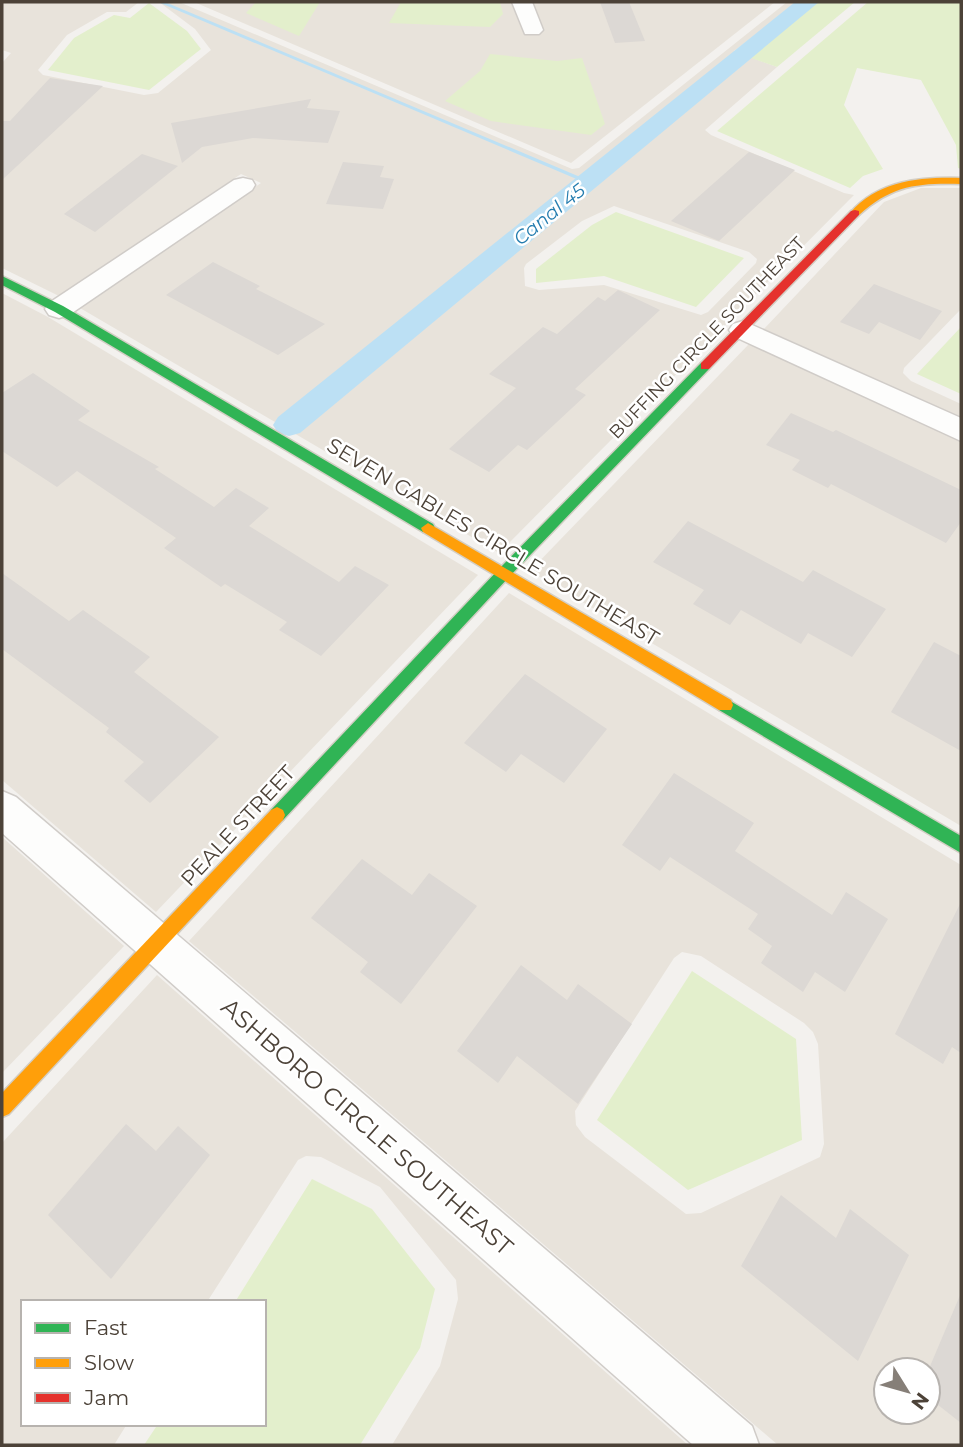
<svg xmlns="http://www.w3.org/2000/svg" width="963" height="1447" viewBox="0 0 963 1447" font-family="Montserrat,sans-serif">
<rect width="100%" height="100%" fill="#f3f1ee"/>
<g fill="#e8e3db" fill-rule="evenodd">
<path d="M2,2H139L126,12H107L67,35L38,70L43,75L144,95L158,93L211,50L195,29L159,2H179L572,169L579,168L787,2H799L734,51L777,67L705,130L711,135L844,193L854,195L499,553L80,308L261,183L241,174L59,296L2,268V63L11,53L2,50ZM614,206L749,252L757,259L756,263L708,312L701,315L604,285L539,290L525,286L524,268L526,264L582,221Z"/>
<path d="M194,2H775L571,163Z"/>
<path d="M921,188H961V309L904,368L903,373L911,381L961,404V418L764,329L884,202Z"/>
<path d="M2,293L48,317L478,575L156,912L2,780Z"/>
<path d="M749,344L961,442V826L530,571Z"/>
<path d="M509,593L961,865V1445H778L189,941ZM682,952L701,956L804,1023L813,1032L818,1044L824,1144L820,1157L701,1213L686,1214L585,1137L576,1125L575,1111L674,958ZM886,1370H928V1412H886Z"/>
<path d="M2,837L124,946L2,1073Z"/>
<path d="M157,975L688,1445H392L440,1366L458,1299L456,1280L380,1187L321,1157L306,1156L298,1160L207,1302H23V1424H127L114,1445H2V1143Z"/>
</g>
<g fill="#e3efcc">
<path d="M256,2H320L299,36L246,13Z"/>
<path d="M401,2H500L503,14L490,27L389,23Z"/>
<path d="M799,2H855L777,67L734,52Z"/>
<path d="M868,2H961V169L958,168L956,145L921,80L857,68L844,105L883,169L863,176L850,188L717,131Z"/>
<path d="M149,3L187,31L201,49L149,90L48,70L74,38L114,15L130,18Z"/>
<path d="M490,54L557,61L582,58L605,124L591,135L491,121L445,101L480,71Z"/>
<path d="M616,212L744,258L696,307L604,276L536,283V269L592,225Z"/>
<path d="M961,327V394L917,374Z"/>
<path d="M692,971L796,1039L802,1140L688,1190L597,1120Z"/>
<path d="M312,1179L372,1209L435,1289L420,1348L360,1445H144L158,1424H264V1302H235Z"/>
</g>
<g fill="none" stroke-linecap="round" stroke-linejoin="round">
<path fill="#bce0f4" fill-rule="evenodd" d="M158,2H165L592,182L586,183Z"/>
<path fill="#bce0f4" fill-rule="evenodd" d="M795,2H819L300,433L289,436L278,433L273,425L278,417Z"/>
</g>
<g fill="#dcd8d4">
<path d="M600,2H629L645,41L615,43Z"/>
<path d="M50,78L103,86L2,180V121H10Z"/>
<path d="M311,99L307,108L340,111L328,143L253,138L202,147L182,163L171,123Z"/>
<path d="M749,152L795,170L719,241L671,221Z"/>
<path d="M142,154L178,166L95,232L64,214Z"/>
<path d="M343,162L384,166L380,177L394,179L383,209L326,204Z"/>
<path d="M213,262L260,286L256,289L325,324L278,355L166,295Z"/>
<path d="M874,284L942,311L920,340L879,322L869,334L840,322Z"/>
<path d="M618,290L660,310L575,389L586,395L527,450L518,445L489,472L449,449L516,388L489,374L543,327L557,334L598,297L605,301Z"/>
<path d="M33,373L90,411L78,420L159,467L155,469L214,507L236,488L269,508L249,526L339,582L355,566L389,585L321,656L279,630L287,622L225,584L221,587L164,548L176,538L77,471L57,487L2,451V393Z"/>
<path d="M791,413L833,432L836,430L961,490V522L946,543L831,484L828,488L792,470L800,460L766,445Z"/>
<path d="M688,521L803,582L813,570L886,609L852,657L808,633L801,644L741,610L730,625L693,604L704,590L653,562Z"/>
<path d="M2,573L69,621L83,610L150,657L134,672L219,737L150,803L124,781L144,762L106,732L109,728L2,649Z"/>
<path d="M934,642L961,656V751L891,712Z"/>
<path d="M525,674L607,729L564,783L521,754L506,772L464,743Z"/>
<path d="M674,773L754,823L735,851L832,915L846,892L888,919L845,992L815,972L803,992L761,963L772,946L748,929L758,914L670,857L660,871L622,845Z"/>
<path d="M362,859L412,895L429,873L477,906L401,1004L360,972L368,962L311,918Z"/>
<path d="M961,902V1053L952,1047L943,1064L895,1034Z"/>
<path d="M521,965L567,1000L578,984L632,1024L578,1104L517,1056L498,1083L457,1051Z"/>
<path d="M126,1124L156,1151L178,1126L210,1155L111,1279L48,1215Z"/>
<path d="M781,1195L836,1238L850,1209L909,1255L858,1361L741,1266Z"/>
<path d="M961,1293V1423L928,1397V1371Z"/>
</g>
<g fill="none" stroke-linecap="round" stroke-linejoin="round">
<defs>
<g id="street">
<path d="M512,2H532L543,30L539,34H525Z"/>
<path d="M243,178L252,180L255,185L252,190L69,315L59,318L49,315L45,309L49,303L234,180Z"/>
<path d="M743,321L961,418V441L733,336L729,330L733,324Z"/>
<path d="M2,791L16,797L752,1426L759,1445H693L2,833Z"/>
</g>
<g id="fast">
<path d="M2,276L63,306L433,524L435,528L433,532H423L55,312L2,285Z"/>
<path d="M705,362L709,363V369L509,577L283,820L277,823L271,820L269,815L271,810L499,569L701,363Z"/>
<path d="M725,698L961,836V853L719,710L717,705L719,700Z"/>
</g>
<g id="slow">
<path d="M961,178V184C918,183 892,185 859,215L850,213C879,180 920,177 961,178Z"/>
<path d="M428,523L731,700L733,705L731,710H719L423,532L421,528Z"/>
<path d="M277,807L283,810L285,815L283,820L9,1114L2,1117V1093L271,810Z"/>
</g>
<path id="jam" d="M855,210L859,211V215L709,369H701V363L851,211Z"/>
</defs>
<use href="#street" stroke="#d0ccc8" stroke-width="3"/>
<use href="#fast" stroke="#d3cec4" stroke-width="3"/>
<use href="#slow" stroke="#d3cec4" stroke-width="3"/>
<use href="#jam" stroke="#d3cec4" stroke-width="3"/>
<use href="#street" fill="#fdfdfc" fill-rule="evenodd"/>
<use href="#fast" fill="#30b455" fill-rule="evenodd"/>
<use href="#slow" fill="#ff9f0a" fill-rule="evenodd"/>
<use href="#jam" fill="#e5322d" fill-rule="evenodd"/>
</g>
<g text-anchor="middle" stroke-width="5" stroke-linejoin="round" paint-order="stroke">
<g font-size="18" fill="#4c4238" stroke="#fff">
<text transform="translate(707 338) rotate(-46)" y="6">BUFFING CIRCLE SOUTHEAST</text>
</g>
<g font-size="19" font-style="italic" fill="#257daf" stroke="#fff">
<text transform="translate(549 214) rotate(-39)" y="7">Canal 45</text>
</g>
<g font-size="21" fill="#4c4238" stroke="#fff">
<text transform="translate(493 542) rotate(31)" y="7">SEVEN GABLES CIRCLE SOUTHEAST</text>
<text transform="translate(238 826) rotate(-47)" y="7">PEALE STREET</text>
</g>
<g font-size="24" fill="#4c4238" stroke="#fff">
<text transform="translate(367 1127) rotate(41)" y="8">ASHBORO CIRCLE SOUTHEAST</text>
</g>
</g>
<rect width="963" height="1447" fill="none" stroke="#4c4238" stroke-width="7"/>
<rect x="21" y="1300" width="245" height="126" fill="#ffffff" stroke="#b7b3af" stroke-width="2"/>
<rect x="35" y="1323" width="35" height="10" fill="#30b455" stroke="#b7b3af" stroke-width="2"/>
<text x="84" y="1335" font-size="21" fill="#4c4238">Fast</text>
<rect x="35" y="1358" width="35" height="10" fill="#ff9f0a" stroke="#b7b3af" stroke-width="2"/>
<text x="84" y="1370" font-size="21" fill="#4c4238">Slow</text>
<rect x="35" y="1393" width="35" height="10" fill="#e5322d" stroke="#b7b3af" stroke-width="2"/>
<text x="84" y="1405" font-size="21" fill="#4c4238">Jam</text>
<g transform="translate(907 1391) rotate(127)"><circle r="33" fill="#ffffff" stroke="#b7b3af" stroke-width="2"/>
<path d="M0-5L12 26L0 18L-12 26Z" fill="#867f78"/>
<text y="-10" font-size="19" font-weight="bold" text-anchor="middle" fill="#4c4238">N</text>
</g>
</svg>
